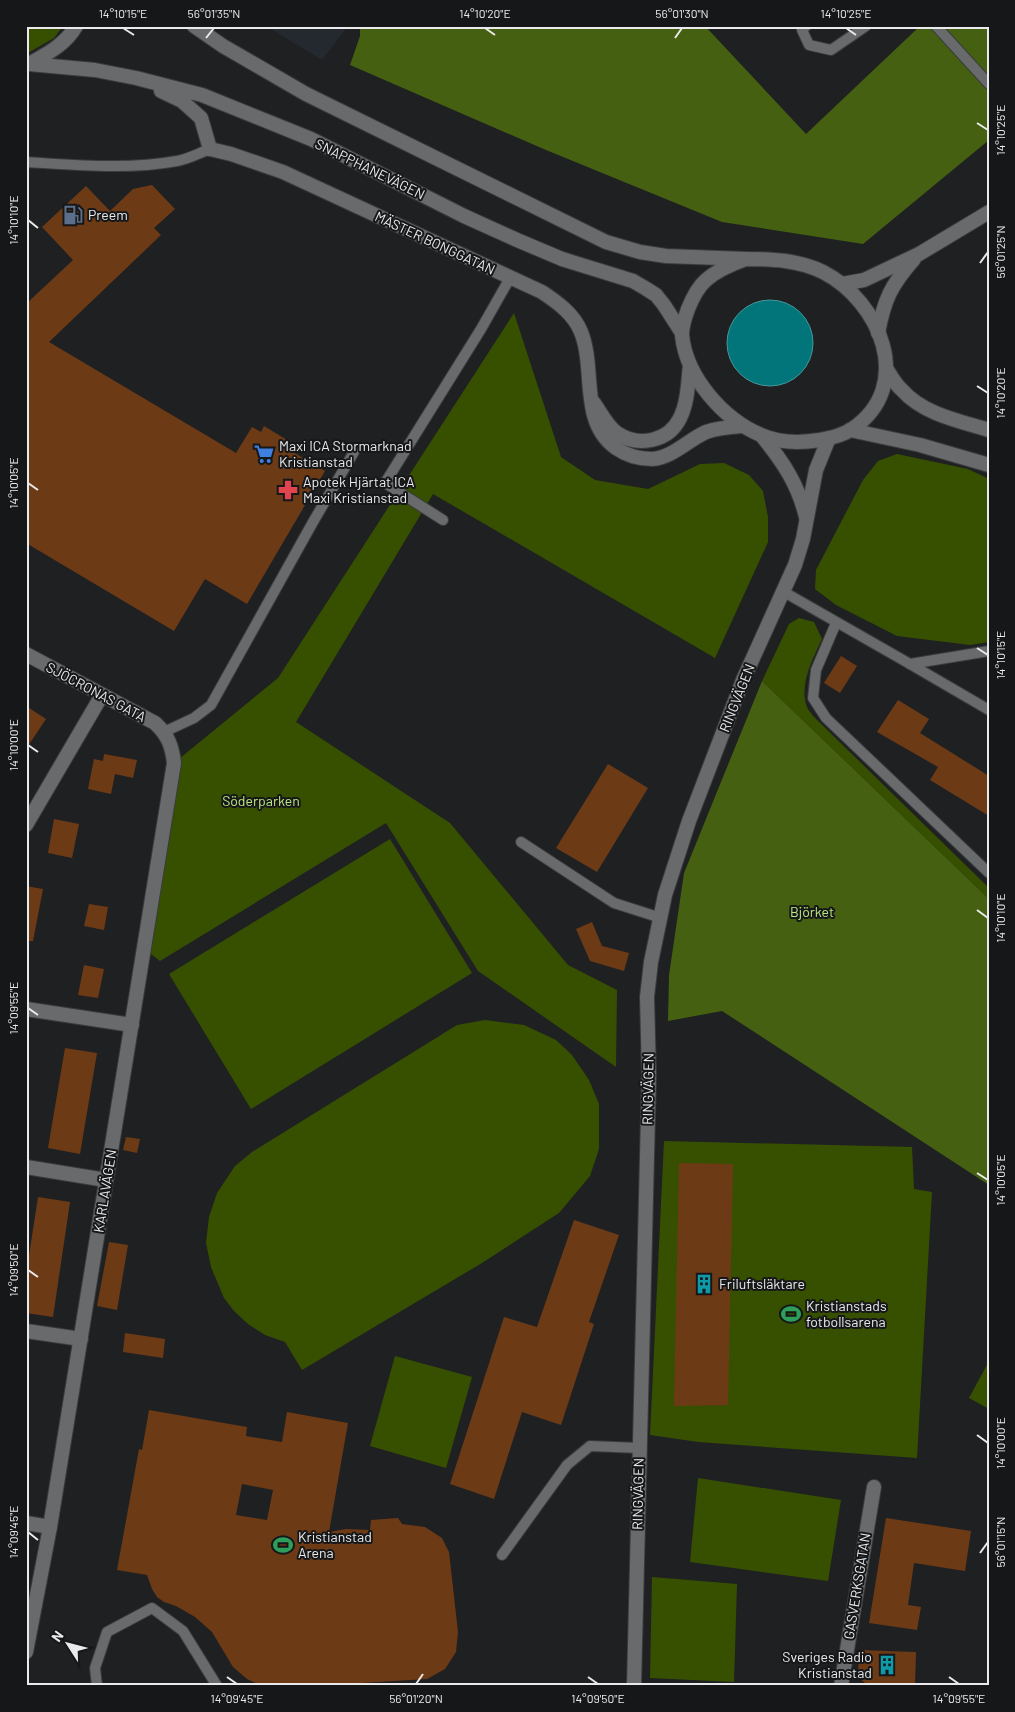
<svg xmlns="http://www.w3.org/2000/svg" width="1015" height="1712" viewBox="0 0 1015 1712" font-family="Barlow,sans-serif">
<rect width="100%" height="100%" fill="#1f2022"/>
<path fill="#24282f" d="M266,26H348L322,60Z"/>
<g fill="#375000">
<path d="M26,26H63L54,38L26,54Z"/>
<path d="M514,313L561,457L595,480L648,489L700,464L724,463L749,475L763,491L768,517V542L715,658L433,494L296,722L450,823L568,965L617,990L616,1067L478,971L386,823L160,961L144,949L174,763L278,678Z"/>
<path d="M897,454L968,469L989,479V642L970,645L897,636L836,605L815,589L816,570L863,480L878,461Z"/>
<path d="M799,618L814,622L822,639C813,658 800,683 806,704C807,709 811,713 814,717L989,888V899L762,681L789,624Z"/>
<path d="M390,839L472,973L251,1109L169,974Z"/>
<path d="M485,1020L524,1025L556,1040L572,1055L589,1080L599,1104V1149L590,1176L559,1213L482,1263L302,1370L285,1342L265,1335L248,1324L234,1311L224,1298L211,1267L206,1243L209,1217L217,1193L235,1166L252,1152L457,1025Z"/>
<path d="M664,1141L912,1147L914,1189L932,1192L917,1458L698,1442L650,1435Z"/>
<path d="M395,1356L472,1377L446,1468L370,1446Z"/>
<path d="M989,1361V1409L969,1398Z"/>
<path d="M698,1478L841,1500L828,1581L690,1562Z"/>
<path d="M652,1577L737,1584L734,1682L650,1678Z"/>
</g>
<g fill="#446010">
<path d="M360,26H705L806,134L920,26H989V140L863,244L722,222L546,150L350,65L360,36Z"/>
<path d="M762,681L989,899V1185L722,1011L668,1021L669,975L684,873Z"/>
</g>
<circle fill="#01757a" stroke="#47989c" cx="770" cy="343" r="43"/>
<g fill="#6d3a16" fill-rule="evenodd">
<path d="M152,185L175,209L154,228L161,235L49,342L236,453L252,427L261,432L264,426L287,440L283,446L325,471L247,604L205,579L174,631L26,543V304L73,260L42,227L86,186L110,211L133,189Z"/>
<path d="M841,656L857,666L840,693L824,683Z"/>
<path d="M898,700L929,719L920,733L989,776V816L930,780L938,767L877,732Z"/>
<path d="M26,706L46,719L26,749Z"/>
<path d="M104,754L137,760L133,778L115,774L111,794L88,789L94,759L103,761Z"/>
<path d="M608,764L648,788L597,872L556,848Z"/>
<path d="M54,819L79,824L72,858L48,853Z"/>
<path d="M26,886L43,889L33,941H26Z"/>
<path d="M89,904L108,907L104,930L84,926Z"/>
<path d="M592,922L602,946L629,953L624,971L590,961L576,929Z"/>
<path d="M84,965L104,969L98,998L78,995Z"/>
<path d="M65,1048L97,1053L80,1154L48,1148Z"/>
<path d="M126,1137L140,1139L137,1153L123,1150Z"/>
<path d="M679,1163L733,1164L728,1405L674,1406Z"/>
<path d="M38,1197L70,1202L53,1317L26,1313V1275Z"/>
<path d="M574,1220L619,1235L589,1322L594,1324L561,1425L522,1412L494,1499L450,1484L504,1317L537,1327Z"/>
<path d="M109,1242L128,1245L117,1310L97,1306Z"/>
<path d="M125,1333L165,1339L163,1358L123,1352Z"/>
<path d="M149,1410L247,1427L246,1436L282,1442L287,1412L348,1423L329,1532L346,1529L370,1530L371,1520L398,1518L402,1524L425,1527L442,1538L449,1552L458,1632L456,1652L445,1669L427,1679L312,1686L260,1685L247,1679L233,1667L212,1632L195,1617L176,1606L164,1602L157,1597L152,1589L147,1575L117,1570L139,1449L142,1450ZM242,1484L273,1490L267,1520L236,1515Z"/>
<path d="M886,1518L971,1531L965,1571L914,1563L908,1605L921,1607L917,1630L869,1623Z"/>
<path d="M859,1650L916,1652L915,1685L865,1683L858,1677Z"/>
</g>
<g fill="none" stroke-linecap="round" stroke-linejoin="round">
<defs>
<g id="service">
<path d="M806,26L802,30L809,45L831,50L866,26"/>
<path d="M936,26L989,84"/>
<path d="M26,162C76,165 128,170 177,161C189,159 199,153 210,149"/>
<path d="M443,520L385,483L481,329L510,278"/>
<path d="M784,592L910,664L989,651"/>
<path d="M836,623L816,670L813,698L826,718L989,873"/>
<path d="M910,664L989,710"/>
<path d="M164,732L194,718L211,705L313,522L354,452"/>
<path d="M521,842L614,903L661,918"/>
<path d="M502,1555L567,1465L590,1446L639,1448"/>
<path d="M97,1686L95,1668L107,1632L152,1608L183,1631L217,1686"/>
</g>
<g id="minor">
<path d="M210,149L231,154L283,172L542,292C557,302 574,314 581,332C596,369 579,422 616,448C626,455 639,459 652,459C672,458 688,440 706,432C718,428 731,427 743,426"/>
<path d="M842,284L864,280L919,254L989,212"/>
<path d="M878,333C884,300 891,285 914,259"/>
<path d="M594,403C601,413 607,426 617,433C639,448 669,441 680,418C688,402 688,382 690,365"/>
<path d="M26,654L155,723C168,735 172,746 174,763L50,1527L26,1652"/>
<path d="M26,825L102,695"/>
<path d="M26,1009L132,1025"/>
<path d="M26,1167L106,1180"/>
<path d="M26,1331L81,1339"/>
<path d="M26,1523L50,1527"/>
<path d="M841,1686L874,1487"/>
</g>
<g id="tertiary">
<path d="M762,436C783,462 798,484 806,517"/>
<path d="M634,1686L649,1075L647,997L651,962L665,895L689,821L743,680L795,565L803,539L816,470L829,438"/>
</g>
<g id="secondary">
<path d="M194,26L223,46L306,94L606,242L640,252L666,256L746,259"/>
<path d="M29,64L95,70L136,78L202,95L311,139L464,216L517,240L562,259L633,281L645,288L656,295L664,305L682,333"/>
<path d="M29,64C47,54 66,44 76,26"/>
<path d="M161,91L182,101L201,118L210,149"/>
<path d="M746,259C772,259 799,260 823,272C880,301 916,386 852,429C843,435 832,438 820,440C801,443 779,443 761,435C723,419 686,377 682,335C682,327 685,317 688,309C692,299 698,287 706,280C717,270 732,264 746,259Z"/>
<path d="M886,368C891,376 895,384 902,390C923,414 959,421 989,430"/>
<path d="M850,430L920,445L989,465"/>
</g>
</defs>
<use href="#service" stroke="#3a3b3d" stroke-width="12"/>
<use href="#minor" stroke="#3a3b3d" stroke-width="16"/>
<use href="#tertiary" stroke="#3a3b3d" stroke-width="16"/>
<use href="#secondary" stroke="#3a3b3d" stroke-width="16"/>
<use href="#service" stroke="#686a6c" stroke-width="10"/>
<use href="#minor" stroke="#686a6c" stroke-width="14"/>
<use href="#tertiary" stroke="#686a6c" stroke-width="14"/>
<use href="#secondary" stroke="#686a6c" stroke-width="14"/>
</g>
<path fill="none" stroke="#eaeaec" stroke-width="2" d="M123,28L134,35M485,28L495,35M846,28L856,35M206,38L214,28M675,38L682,28M977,123L988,130M28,220L38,228M980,263L988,252M977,386L988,393M28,483L38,490M977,648L988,655M28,745L38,752M977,910L988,918M28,1008L38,1015M977,1173L988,1180M28,1270L38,1277M977,1435L988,1443M28,1532L38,1540M980,1553L988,1542M227,1677L237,1684M588,1677L598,1684M949,1677L959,1684M416,1684L423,1674"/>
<defs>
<symbol id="fuel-bare" viewBox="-9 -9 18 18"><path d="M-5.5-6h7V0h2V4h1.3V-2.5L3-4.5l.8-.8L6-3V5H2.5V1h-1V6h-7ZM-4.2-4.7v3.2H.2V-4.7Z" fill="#5c6f8a" stroke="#161719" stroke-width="2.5" paint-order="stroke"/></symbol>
<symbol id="supermarket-bare" viewBox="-9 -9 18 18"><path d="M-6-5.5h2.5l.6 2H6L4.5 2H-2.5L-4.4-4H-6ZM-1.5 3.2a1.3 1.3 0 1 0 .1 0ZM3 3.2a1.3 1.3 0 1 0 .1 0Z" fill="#3f7fe0" stroke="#161719" stroke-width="2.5" paint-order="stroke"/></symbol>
<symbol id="pharmacy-bare" viewBox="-9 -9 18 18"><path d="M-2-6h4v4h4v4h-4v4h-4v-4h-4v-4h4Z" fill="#e0444e" stroke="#161719" stroke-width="2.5" paint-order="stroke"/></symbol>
<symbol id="building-bare" viewBox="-9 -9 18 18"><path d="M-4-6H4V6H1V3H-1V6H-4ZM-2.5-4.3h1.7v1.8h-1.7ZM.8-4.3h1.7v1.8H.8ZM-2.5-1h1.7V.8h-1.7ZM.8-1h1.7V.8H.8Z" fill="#0f9aa8" stroke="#161719" stroke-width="2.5" paint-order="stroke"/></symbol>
<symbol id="stadium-bare" viewBox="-9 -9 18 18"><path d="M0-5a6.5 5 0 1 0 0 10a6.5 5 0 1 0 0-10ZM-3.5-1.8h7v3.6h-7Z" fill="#2e9e5b" stroke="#161719" stroke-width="2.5" paint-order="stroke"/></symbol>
</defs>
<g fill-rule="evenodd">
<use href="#fuel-bare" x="59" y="201" width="28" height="28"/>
<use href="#supermarket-bare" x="250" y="440" width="28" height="28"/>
<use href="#pharmacy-bare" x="274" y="476" width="28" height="28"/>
<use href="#building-bare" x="690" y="1270" width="28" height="28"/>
<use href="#stadium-bare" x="777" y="1300" width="28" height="28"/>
<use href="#stadium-bare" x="269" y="1531" width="28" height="28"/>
<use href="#building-bare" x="873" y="1651" width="28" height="28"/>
</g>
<g text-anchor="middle" stroke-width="4" stroke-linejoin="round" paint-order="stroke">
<g font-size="14" fill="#eaeaec" stroke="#161719">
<text transform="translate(370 169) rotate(26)" y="5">SNAPPHANEVÄGEN</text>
<text transform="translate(435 243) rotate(25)" y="5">MÄSTER BONGGATAN</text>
<text transform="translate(96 692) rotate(28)" y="5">SJÖCRONAS GATA</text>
<text transform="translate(737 698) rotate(-68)" y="5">RINGVÄGEN</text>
<text transform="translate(648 1089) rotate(-89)" y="5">RINGVÄGEN</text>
<text transform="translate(105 1191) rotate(-81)" y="5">KARLAVÄGEN</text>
<text transform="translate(638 1494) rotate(-89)" y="5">RINGVÄGEN</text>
<text transform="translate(857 1586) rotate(-81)" y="5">GASVERKSGATAN</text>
</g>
<g font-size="14" fill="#eaeaec" stroke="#161719" text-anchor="start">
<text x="88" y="220">Preem</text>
<text x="279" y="451">Maxi ICA Stormarknad<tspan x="279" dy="16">Kristianstad</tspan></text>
<text x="303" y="487">Apotek Hjärtat ICA<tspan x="303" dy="16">Maxi Kristianstad</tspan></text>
<text x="719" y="1289">Friluftsläktare</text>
<text x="806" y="1311">Kristianstads<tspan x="806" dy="16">fotbollsarena</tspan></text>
<text x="298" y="1542">Kristianstad<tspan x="298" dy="16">Arena</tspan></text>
<text x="872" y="1662" text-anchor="end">Sveriges Radio<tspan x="872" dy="16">Kristianstad</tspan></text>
</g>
<g font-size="14" fill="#bde781" stroke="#161719">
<text x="261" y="806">Söderparken</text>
<text x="812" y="917">Björket</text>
</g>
</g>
<rect width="1015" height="1712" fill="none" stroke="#161719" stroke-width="55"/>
<g transform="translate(68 1644) rotate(306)" stroke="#161719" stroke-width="4" paint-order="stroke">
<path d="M0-4L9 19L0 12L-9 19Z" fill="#eaeaec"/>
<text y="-8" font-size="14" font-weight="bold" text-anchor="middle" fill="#eaeaec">N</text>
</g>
<rect x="28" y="28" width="960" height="1656" fill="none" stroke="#eaeaec" stroke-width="2"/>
<g font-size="12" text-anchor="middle" fill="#eaeaec">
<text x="123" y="18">14°10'15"E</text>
<text x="214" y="18">56°01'35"N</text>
<text x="485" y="18">14°10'20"E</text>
<text x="682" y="18">56°01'30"N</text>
<text x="846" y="18">14°10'25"E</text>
<text transform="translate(1001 130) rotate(-90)" y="4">14°10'25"E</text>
<text transform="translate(14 220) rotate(-90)" y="4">14°10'10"E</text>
<text transform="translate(1001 252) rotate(-90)" y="4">56°01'25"N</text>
<text transform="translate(1001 393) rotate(-90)" y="4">14°10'20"E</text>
<text transform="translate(14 483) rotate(-90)" y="4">14°10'05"E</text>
<text transform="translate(1001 655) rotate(-90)" y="4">14°10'15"E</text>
<text transform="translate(14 745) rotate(-90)" y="4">14°10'00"E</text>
<text transform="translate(1001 918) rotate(-90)" y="4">14°10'10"E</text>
<text transform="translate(14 1008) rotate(-90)" y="4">14°09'55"E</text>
<text transform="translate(1001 1180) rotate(-90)" y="4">14°10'05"E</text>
<text transform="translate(14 1270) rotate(-90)" y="4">14°09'50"E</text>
<text transform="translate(1001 1443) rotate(-90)" y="4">14°10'00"E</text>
<text transform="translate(14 1532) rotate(-90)" y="4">14°09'45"E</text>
<text transform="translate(1001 1542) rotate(-90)" y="4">56°01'15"N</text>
<text x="237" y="1703">14°09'45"E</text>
<text x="416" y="1703">56°01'20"N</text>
<text x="598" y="1703">14°09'50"E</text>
<text x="959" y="1703">14°09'55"E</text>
</g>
</svg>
